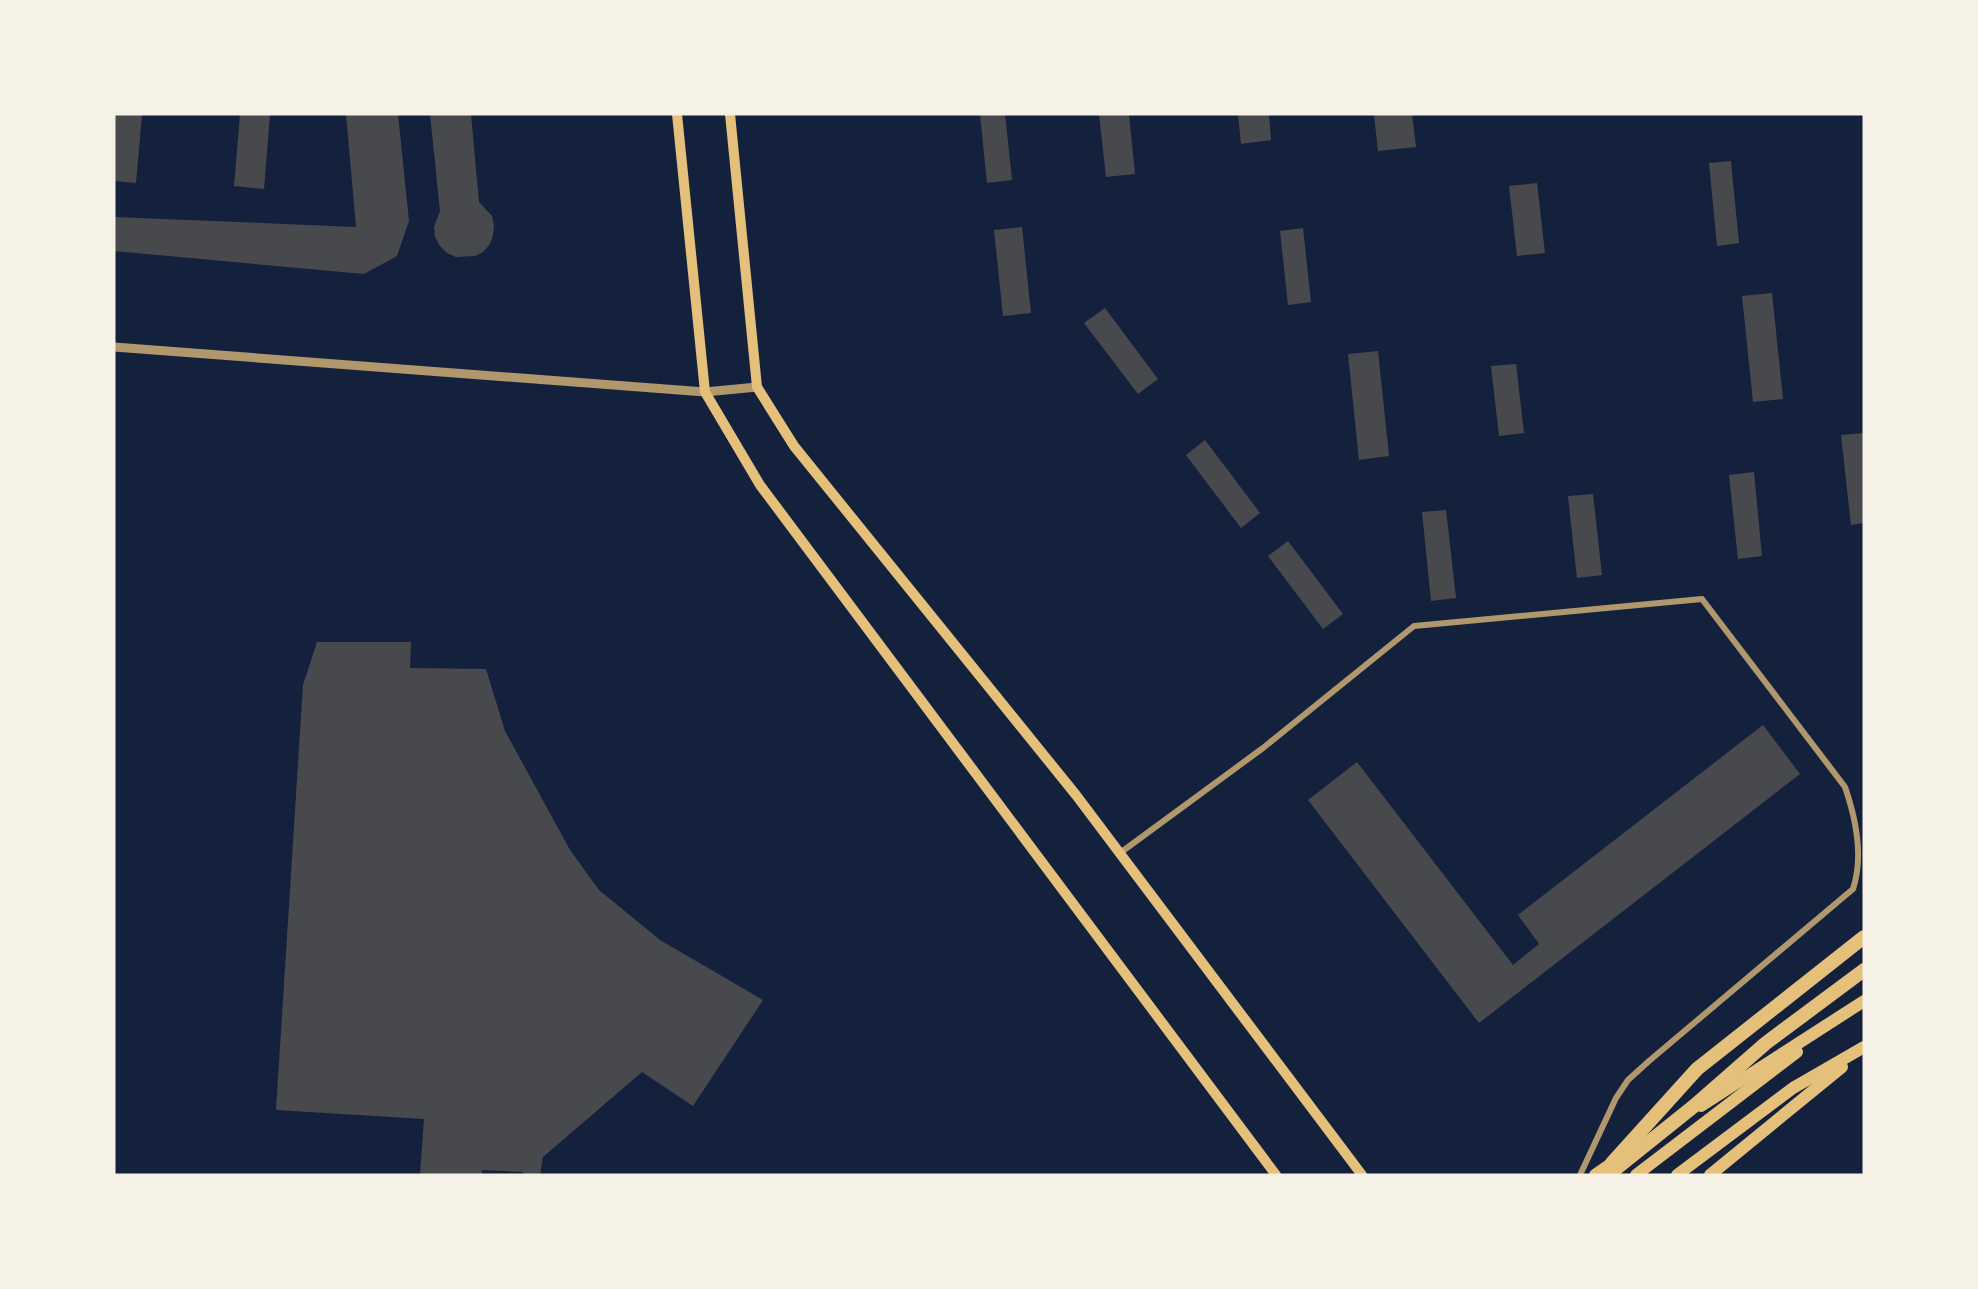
<svg xmlns="http://www.w3.org/2000/svg" width="1978" height="1289" viewBox="0 0 1978 1289" font-family="'IBM Plex Serif',serif">
<rect width="100%" height="100%" fill="#14213d"/>
<g fill="#48494c">
<path d="M114,114H142L136,183L114,181Z"/>
<path d="M240,114H270L264,189L234,186Z"/>
<path d="M346,114H398L409,221L397,256L364,274L114,251V217L356,227Z"/>
<path d="M430,114H471L479,202L492,216L494,226L493,235L490,244L483,252L475,256L456,257L447,253L440,246L435,237L434,227L440,211Z"/>
<path d="M980,114H1005L1012,180L987,183Z"/>
<path d="M1099,114H1129L1135,174L1106,177Z"/>
<path d="M1238,114H1269L1271,140L1241,144Z"/>
<path d="M1374,114H1412L1416,147L1378,151Z"/>
<path d="M1731,161L1739,243L1717,246L1709,163Z"/>
<path d="M1537,183L1545,253L1517,256L1509,186Z"/>
<path d="M1022,227L1031,313L1003,316L994,230Z"/>
<path d="M1303,228L1311,302L1288,305L1280,231Z"/>
<path d="M1772,293L1783,399L1753,402L1742,296Z"/>
<path d="M1105,308L1158,379L1138,394L1084,323Z"/>
<path d="M1378,351L1389,456L1359,460L1348,354Z"/>
<path d="M1516,364L1524,433L1499,436L1491,366Z"/>
<path d="M1864,433V523L1851,525L1841,435Z"/>
<path d="M1205,440L1260,513L1241,528L1186,455Z"/>
<path d="M1754,472L1762,556L1738,559L1729,475Z"/>
<path d="M1593,494L1602,575L1577,578L1568,496Z"/>
<path d="M1446,510L1456,598L1431,601L1422,512Z"/>
<path d="M1288,541L1343,614L1323,629L1268,556Z"/>
<path d="M317,642H411L410,668L486,669L505,731L570,850L599,890L660,940L763,1000L693,1106L642,1072L543,1157L540,1175H523V1172L482,1170V1175H420L424,1119L276,1110L303,685Z"/>
<path d="M1763,725L1800,774L1479,1023L1308,800L1357,762L1513,965L1539,944L1518,915Z"/>
</g>
<g fill="none" stroke-linecap="round" stroke-linejoin="round">
<path stroke="#b1986c" stroke-width="6" d="M1120,853L1263,748L1414,626L1702,599L1845,787C1856,819 1864,856 1853,889L1649,1061L1628,1080L1616,1098L1580,1175"/>
<path stroke="#b1986c" stroke-width="9" d="M114,347L705,392L757,387"/>
<g stroke="#e5c07b" stroke-width="10">
<path d="M677,114L705,392L760,485L1276,1175"/>
<path d="M730,114L757,387L794,446L1076,795L1362,1175"/>
</g>
<g stroke="#e5c07b" stroke-width="12">
<path d="M1701,1106L1864,1001"/>
<path d="M1595,1175L1618,1159"/>
<path d="M1636,1175L1797,1052"/>
<path d="M1677,1175L1793,1088L1864,1047"/>
<path d="M1710,1175L1842,1067"/>
</g>
<g stroke="#e5c07b" stroke-width="14">
<path d="M1612,1163L1697,1069L1864,937"/>
<path d="M1608,1175L1694,1106L1766,1043L1864,970"/>
</g>
</g>
<rect width="1978" height="1289" fill="none" stroke="#f6f1e7" stroke-width="231"/>
</svg>
